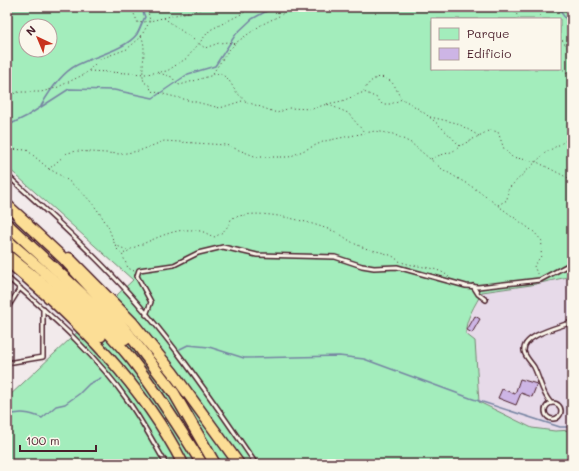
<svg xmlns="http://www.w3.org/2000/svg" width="579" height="471" viewBox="0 0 579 471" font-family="Mali,sans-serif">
<rect width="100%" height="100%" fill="#f2eaeb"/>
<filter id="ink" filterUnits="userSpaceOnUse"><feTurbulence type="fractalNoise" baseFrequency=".025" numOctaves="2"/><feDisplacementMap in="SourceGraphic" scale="8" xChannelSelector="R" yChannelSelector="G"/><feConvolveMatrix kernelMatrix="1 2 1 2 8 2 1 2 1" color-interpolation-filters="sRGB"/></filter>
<g filter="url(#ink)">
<path fill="#e7dae9" d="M572,276V430L555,431L532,428L479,402V387L466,334L467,323L482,292L531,285Z"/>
<path fill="#a3edbc" stroke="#768674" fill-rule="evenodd" d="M7,7H572V276L531,285L482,292C476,304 464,321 466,334L475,341L479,402L532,428L555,431L572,430V464H7V398L133,280L7,167ZM432,19H560V69H432ZM26,26H50V50H26Z"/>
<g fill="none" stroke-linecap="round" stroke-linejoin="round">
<g stroke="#7684a2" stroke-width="1.5">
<path d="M557,7L572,27"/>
<path d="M41,106C49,92 63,72 77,65C94,56 125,50 137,34C140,29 142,22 145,17L141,7"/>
<path d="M7,126L27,116L69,89L114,90L153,98L188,74L215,66L236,34L252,19L274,7"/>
<path d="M180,349L188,345L209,347L244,358L339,356L364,359L470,398L560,427H572"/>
<path d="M7,416C20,411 30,413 42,418L56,406L65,404L79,394L89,384L101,378"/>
</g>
</g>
<g fill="#cdb5e5" stroke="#4a1f2b">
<path d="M475,316L480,319L472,333L467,330Z"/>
<path d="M520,379L537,384L532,397L521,393L516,405L498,398L502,389L515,394Z"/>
</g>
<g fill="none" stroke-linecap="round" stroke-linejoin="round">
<defs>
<g id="service">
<path d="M7,175C42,207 78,239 111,274C166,331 211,398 256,464"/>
<path d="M7,277C50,315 95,353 128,401C142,421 154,443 166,464"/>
<path d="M473,286L478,294L486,300"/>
<path d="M7,309L20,288"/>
<path d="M146,315L151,302L137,276L139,270L174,265L198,253L223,247L257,255L335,257L362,266L374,268L397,267L466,286L478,287L540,280L572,263"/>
<path d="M7,363L43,357V308"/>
<path d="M551,403C542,394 540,379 534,367C531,362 525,357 524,351C522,335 560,327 572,322"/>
<circle cx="553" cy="411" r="8"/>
</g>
<g id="trunk">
<path d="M7,205L27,223"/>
<path d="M69,258L132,322L173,373L239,464"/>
<path d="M12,265C78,321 143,385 183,464"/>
</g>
<g id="motorway">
<path d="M20,218L64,259L101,299L125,329L174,393L215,464"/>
<path d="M7,224L94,305L125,339"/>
<path d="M7,240C51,278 96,315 132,360C158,393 180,429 202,464"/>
<path d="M7,255L63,300L101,336"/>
</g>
</defs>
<use href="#service" stroke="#4a1f2b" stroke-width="6"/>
<use href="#trunk" stroke="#4a1f2b" stroke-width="13"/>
<use href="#motorway" stroke="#4a1f2b" stroke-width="13"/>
<g stroke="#4a1f2b" stroke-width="1" stroke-dasharray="1 3" stroke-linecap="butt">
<path d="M131,7L138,23L150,21L147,7"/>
<path d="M513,7L519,19"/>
<path d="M540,7V19"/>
<path d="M571,7L572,10"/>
<path d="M164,18L205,48L219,43L228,42L235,44"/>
<path d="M141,36C148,48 140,67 144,82L150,86L151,91L220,108L242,101L246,102"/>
<path d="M560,37L572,54"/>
<path d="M560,67L572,77"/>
<path d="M89,71L146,74L167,71L187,58L210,30L255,7"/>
<path d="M159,73L172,77L177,84L180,85L220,73L228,79L237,93L247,102L277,113L289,108L312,109L327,104L348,113L364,132"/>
<path d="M213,73L228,51L237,42L261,25L281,15L291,7"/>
<path d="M364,91C370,78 383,71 394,85C397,89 398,95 402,99"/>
<path d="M7,97L17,92H41L56,88L85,74L100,59L127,49L140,38L150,21L209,7"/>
<path d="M327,104L342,101L364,92L377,98L382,104H391L402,99C425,111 442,127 460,146L490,130L498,132L504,149L512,157L537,162L572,180"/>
<path d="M430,117L457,123L479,136"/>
<path d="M7,149L27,150L49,169L67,153L77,151L120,154L139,151L164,141L226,145L257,157H289L325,141L375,131L393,134L411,143L442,169L474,188L534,232L542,241L541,256L534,266L538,276"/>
<path d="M431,159C441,153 451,155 460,146"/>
<path d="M49,169C73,181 95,202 108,227C112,235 114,247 121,254"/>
<path d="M498,205L507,200L508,190L511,186L545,153L572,137"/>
<path d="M115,245L129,251"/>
<path d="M134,271L128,268L122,254C127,253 130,249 135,247C156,239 176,226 200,231C205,232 209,235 214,237C222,234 229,227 231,219C257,206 310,222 336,232C344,236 351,243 360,246C370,251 382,251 392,256C395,257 397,260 399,261C414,268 436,265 449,277"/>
</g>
<use href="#service" stroke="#fbf7ec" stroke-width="3"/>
<use href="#trunk" stroke="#fcde96" stroke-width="10"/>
<use href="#motorway" stroke="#fcde96" stroke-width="10"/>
</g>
</g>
<rect width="579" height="471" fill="none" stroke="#fbf7ec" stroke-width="24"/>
<rect x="12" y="12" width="555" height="447" fill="none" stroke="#4a1f2b" stroke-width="1.5" filter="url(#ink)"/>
<rect x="431" y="18" width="130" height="52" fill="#fbf7ec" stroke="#b4a19f"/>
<rect x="439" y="28" width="20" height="12" fill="#a3edbc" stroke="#b4a19f"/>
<text x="467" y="38" font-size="12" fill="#4a1f2b">Parque</text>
<rect x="439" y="48" width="20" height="12" fill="#cdb5e5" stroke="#b4a19f"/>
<text x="467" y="58" font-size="12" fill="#4a1f2b">Edificio</text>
<g transform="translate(38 38) rotate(316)"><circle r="19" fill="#fbf7ec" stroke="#b4a19f"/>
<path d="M0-3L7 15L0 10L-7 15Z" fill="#c8321e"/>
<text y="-6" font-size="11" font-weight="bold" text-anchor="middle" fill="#4a1f2b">N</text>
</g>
<path d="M20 445v6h76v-6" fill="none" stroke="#4a1f2b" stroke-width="2"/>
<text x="26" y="445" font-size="12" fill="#4a1f2b" stroke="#fbf7ec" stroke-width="3" paint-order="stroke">100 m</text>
</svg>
